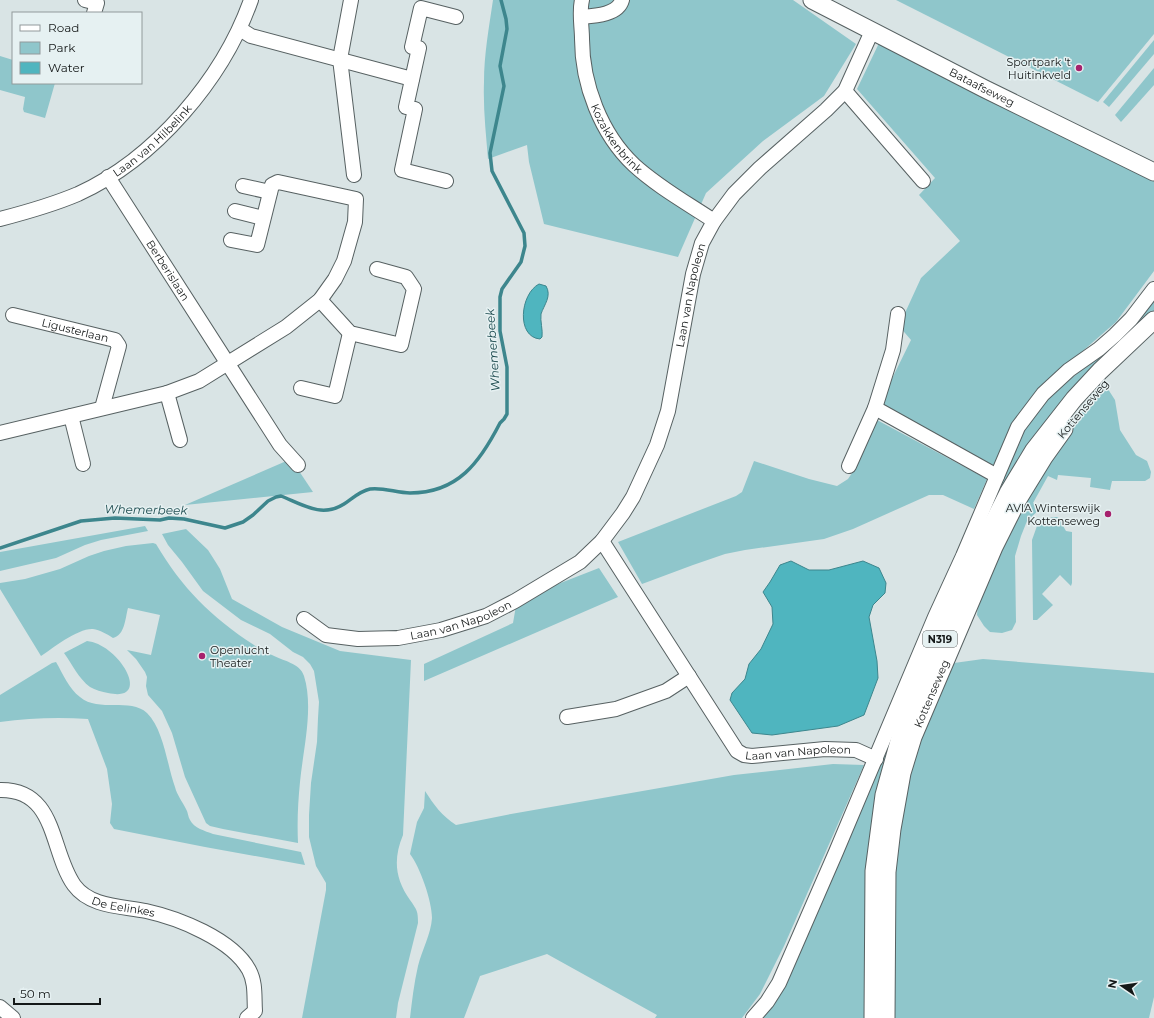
<svg xmlns="http://www.w3.org/2000/svg" width="1154" height="1018" viewBox="0 0 1154 1018" font-family="Montserrat,sans-serif">
<rect width="100%" height="100%" fill="#d9e4e5"/>
<g fill="#8fc6cb">
<path d="M493,0H793L856,44L824,96L763,141L706,193L678,257L544,224L529,162L527,145L488,159C486,134 483,108 484,82C484,55 489,27 493,0Z"/>
<path d="M896,0H1154V34L1098,102Z"/>
<path d="M1154,40V54L1109,107L1103,102Z"/>
<path d="M880,41L1154,181V271L1116,322L1077,356L996,467L880,403L911,340L899,326L921,278L960,241L919,195L935,178L857,89Z"/>
<path d="M0,56L13,60V83H55L45,118L24,112L23,109L25,97L0,90Z"/>
<path d="M1154,68V85L1121,122L1115,115Z"/>
<path d="M1154,295V315L1105,355L1104,352Z"/>
<path d="M1098,357H1100L1103,359L985,525L1019,439L1033,414L1058,389Z"/>
<path d="M1106,386L1115,400L1120,430L1136,455L1147,461L1151,472L1150,478L1145,481H1112L1110,490L1090,487L1091,478L1058,475L1057,480L1048,476L1033,503L1042,507L1027,521L1021,536L1015,556L1016,622L1012,630L1002,633L990,632L984,626L977,615L978,603L997,550L1071,425Z"/>
<path d="M877,420L987,479L974,509L943,495H929L853,529L824,539L745,550L725,554L693,565L642,584L618,542L736,496L742,492L754,461L809,479L837,486L848,479L854,470Z"/>
<path d="M291,459L313,492L185,505Z"/>
<path d="M1053,517H1058L1066,531L1072,532V583L1071,586L1060,575L1042,594L1053,605L1037,620H1033L1032,540L1037,526L1046,519Z"/>
<path d="M145,526L148,531L101,540L85,545L56,558L0,571V552Z"/>
<path d="M186,529L208,550L215,561L220,569L232,599L282,627L340,651L411,660L403,835C393,859 395,879 410,900C417,910 418,911 418,923L398,1003L396,1018H302L326,890V883L316,866L309,837V815L311,783L317,742L318,718L319,702L314,671L310,664L303,657L293,652L270,634L241,620L203,591L182,562L168,545L162,534Z"/>
<path d="M153,543L156,544C182,588 211,617 254,645C260,649 266,653 272,655C283,661 300,663 304,676C314,708 303,750 300,782C298,802 297,822 298,843L223,829L210,826L206,823L185,777L172,733L162,711L148,695L146,686L147,677L145,672L136,659L127,650L151,655L160,615L128,608C125,619 125,635 113,638C107,634 100,630 93,629C78,628 53,648 41,656L0,589V583L25,579L60,569L89,556L104,551L126,546Z"/>
<path d="M599,568L618,597L424,681V664L513,623L517,600Z"/>
<path d="M87,641C119,644 154,703 108,693C102,692 95,690 90,687C79,679 72,664 64,653Z"/>
<path d="M983,659L1154,673V997L1149,1018H895L894,883L903,800L914,757L949,672L954,663Z"/>
<path d="M56,662C63,674 69,689 80,697C99,713 130,697 147,713C164,730 167,765 175,787C177,795 182,801 186,809C188,812 188,817 190,820C194,828 205,831 213,834L301,852L305,865L205,847L114,829L110,823L112,804L107,769L88,719C59,717 29,718 0,722V695L52,663Z"/>
<path d="M895,728L898,730L871,1018H761Z"/>
<path d="M833,764L864,765L784,946L760,994L742,1018H655L657,1015L547,954L480,976L464,1018H410C412,1001 414,983 418,966C422,950 431,934 432,918C432,901 420,867 410,854L417,822L424,808L425,791C434,805 442,816 456,825L511,814L734,775Z"/>
</g>
<g fill="#4fb5bf" stroke="#3d868d">
<path d="M539,284L546,286C552,296 544,305 541,314C540,321 543,330 542,337L540,339C516,337 520,294 539,284Z"/>
<path d="M791,561L809,570H829L863,561L879,568L886,583L885,593L873,605L869,617L877,661L878,678L864,715L838,726L772,735L752,733L730,700L732,693L745,679L749,664L761,649L773,624L772,607L763,592L770,582L780,565Z"/>
</g>
<g fill="none" stroke-linecap="round" stroke-linejoin="round">
<path stroke="#3d868d" stroke-width="3.5" d="M0,548L81,521L115,518L160,520L169,518L184,519L225,528L243,522L253,515L268,501L276,497L281,496C303,505 322,518 344,504C353,498 360,491 370,489C383,487 397,493 410,493C458,493 480,462 500,423L504,419L507,414V367L500,331V297L502,289L521,262L525,246L524,233L492,171L490,153L504,86L500,66L507,29L506,19L501,0"/>
<defs>
<g id="minor">
<path d="M85,0L97,3L94,13"/>
<path d="M351,0L340,59L354,175"/>
<path id="s1" d="M582,0C579,12 582,27 582,39C582,84 601,134 634,165C658,187 687,203 714,221"/>
<path d="M581,17C594,16 618,15 622,0"/>
<path d="M240,29L251,36L412,79"/>
<path d="M845,91L923,181"/>
<path id="s2" d="M108,177L280,445L298,465"/>
<path d="M446,181L402,170L415,109L406,107L419,48L412,47L421,8L456,17"/>
<path d="M243,186L270,192"/>
<path d="M235,211L263,218"/>
<path id="s3" d="M0,219C27,212 52,205 78,194C155,159 223,79 251,0"/>
<path d="M320,300L350,333L401,345L414,289L406,277L377,269"/>
<path id="s4" d="M13,315L115,340L119,346L102,408"/>
<path d="M301,388L335,396L350,333"/>
<path d="M167,393L180,440"/>
<path d="M875,408L997,476"/>
<path d="M71,416L83,464"/>
<path d="M0,433L167,393L199,381L286,327L320,300L335,279L344,261L355,222L356,199L278,182L272,185L257,245L231,240"/>
<path d="M849,466L875,408L893,350L898,314"/>
<path id="s5" d="M602,541L737,751L744,755L752,756L825,749L856,750L876,759"/>
<path id="s6" d="M304,619L326,635L358,639L398,638L441,630L486,616L515,601L580,562L602,541L623,513L633,497L657,445L668,411L693,274L702,243L714,221L734,194L760,168L826,110L845,91L872,31"/>
<path d="M567,717L616,709L666,691L689,676"/>
<path id="s7" d="M0,790C57,789 50,851 74,885C90,907 121,906 146,911C178,918 232,939 249,970C256,983 254,997 255,1011L247,1018"/>
<path d="M0,1007L13,1018"/>
<path d="M753,1018L767,1002L779,983L836,852L935,617L963,556L1018,427L1043,394L1069,370L1099,349L1115,335L1131,319L1154,289"/>
</g>
<g id="major">
<path id="s8" d="M812,0L985,89L1154,172"/>
<path d="M873,1018L874,871L884,795L901,734L949,617L982,545L1008,493L1034,450L1074,399L1100,371L1154,320"/>
<path id="s9" d="M886,1018L887,872L892,829L902,773L913,737L994,547L1017,501L1044,457L1064,429"/>
</g>
</defs>
<use href="#minor" stroke="#576162" stroke-width="16"/>
<use href="#major" stroke="#576162" stroke-width="19"/>
<use href="#minor" stroke="#fff" stroke-width="14"/>
<use href="#major" stroke="#fff" stroke-width="17"/>
</g>
<g fill="#a6216d" stroke="#e6f1f2" stroke-width="1.5">
<circle cx="1079" cy="68" r="4"/>
<circle cx="1108" cy="514" r="4"/>
<circle cx="202" cy="656" r="4"/>
</g>
<g text-anchor="middle" stroke-width="3" stroke-linejoin="round" paint-order="stroke">
<rect fill="#e6f1f2" stroke="#535959" stroke-width="1" x="923" y="631" width="34" height="16" rx="3"/>
<g font-size="10" font-weight="bold" fill="#141818">
<text x="940" y="643">N319</text>
</g>
<g font-size="11" fill="#141818" stroke="#e6f1f2" text-anchor="end">
<text x="1071" y="66">Sportpark 't<tspan x="1071" dy="13">Huitinkveld</tspan></text>
<text x="1100" y="512">AVIA Winterswijk<tspan x="1100" dy="13">Kottenseweg</tspan></text>
<text x="210" y="654" text-anchor="start">Openlucht<tspan x="210" dy="13">Theater</tspan></text>
</g>
<g font-size="11" fill="#141818" stroke="#e6f1f2">
<text dy="4" stroke="none"><textPath href="#s8" startOffset="191">Bataafseweg</textPath></text>
<text dy="4" stroke="none"><textPath href="#s1" startOffset="147">Kozakkenbrink</textPath></text>
<text dy="4" stroke="none"><textPath href="#s3" startOffset="174">Laan van Hilbelink</textPath></text>
<text dy="4" stroke="none"><textPath href="#s2" startOffset="111">Berberislaan</textPath></text>
<text dy="4" stroke="none"><textPath href="#s6" startOffset="594">Laan van Napoleon</textPath></text>
<text dy="4" stroke="none"><textPath href="#s4" startOffset="64">Ligusterlaan</textPath></text>
<text transform="translate(1083 409) rotate(-50)" y="4">Kottenseweg</text>
<text dy="4" stroke="none"><textPath href="#s6" startOffset="165">Laan van Napoleon</textPath></text>
<text dy="4" stroke="none"><textPath href="#s9" startOffset="331">Kottenseweg</textPath></text>
<text dy="4" stroke="none"><textPath href="#s5" startOffset="312">Laan van Napoleon</textPath></text>
<text dy="4" stroke="none"><textPath href="#s7" startOffset="186">De Eelinkes</textPath></text>
</g>
<g font-size="12" font-style="italic" fill="#1d4b4f" stroke="#e6f1f2">
<text transform="translate(493 350) rotate(-94)" y="4">Whemerbeek</text>
<text transform="translate(146 510) rotate(1)" y="4">Whemerbeek</text>
</g>
</g>
<rect x="12" y="12" width="130" height="72" fill="#e6f1f2" stroke="#929a9b"/>
<rect x="20" y="25" width="20" height="6" fill="#ffffff" stroke="#929a9b"/>
<text x="48" y="32" font-size="12" fill="#141818">Road</text>
<rect x="20" y="42" width="20" height="12" fill="#8fc6cb" stroke="#929a9b"/>
<text x="48" y="52" font-size="12" fill="#141818">Park</text>
<rect x="20" y="62" width="20" height="12" fill="#4fb5bf" stroke="#929a9b"/>
<text x="48" y="72" font-size="12" fill="#141818">Water</text>
<g transform="translate(1122 986) rotate(283)" stroke="#e6f1f2" stroke-width="3" paint-order="stroke">
<path d="M0-3L7 15L0 10L-7 15Z" fill="#141818"/>
<text y="-6" font-size="11" font-weight="bold" text-anchor="middle" fill="#141818">N</text>
</g>
<path d="M14 998v6h86v-6" fill="none" stroke="#141818" stroke-width="2"/>
<text x="20" y="998" font-size="12" fill="#141818" stroke="#e6f1f2" stroke-width="3" paint-order="stroke">50 m</text>
</svg>
